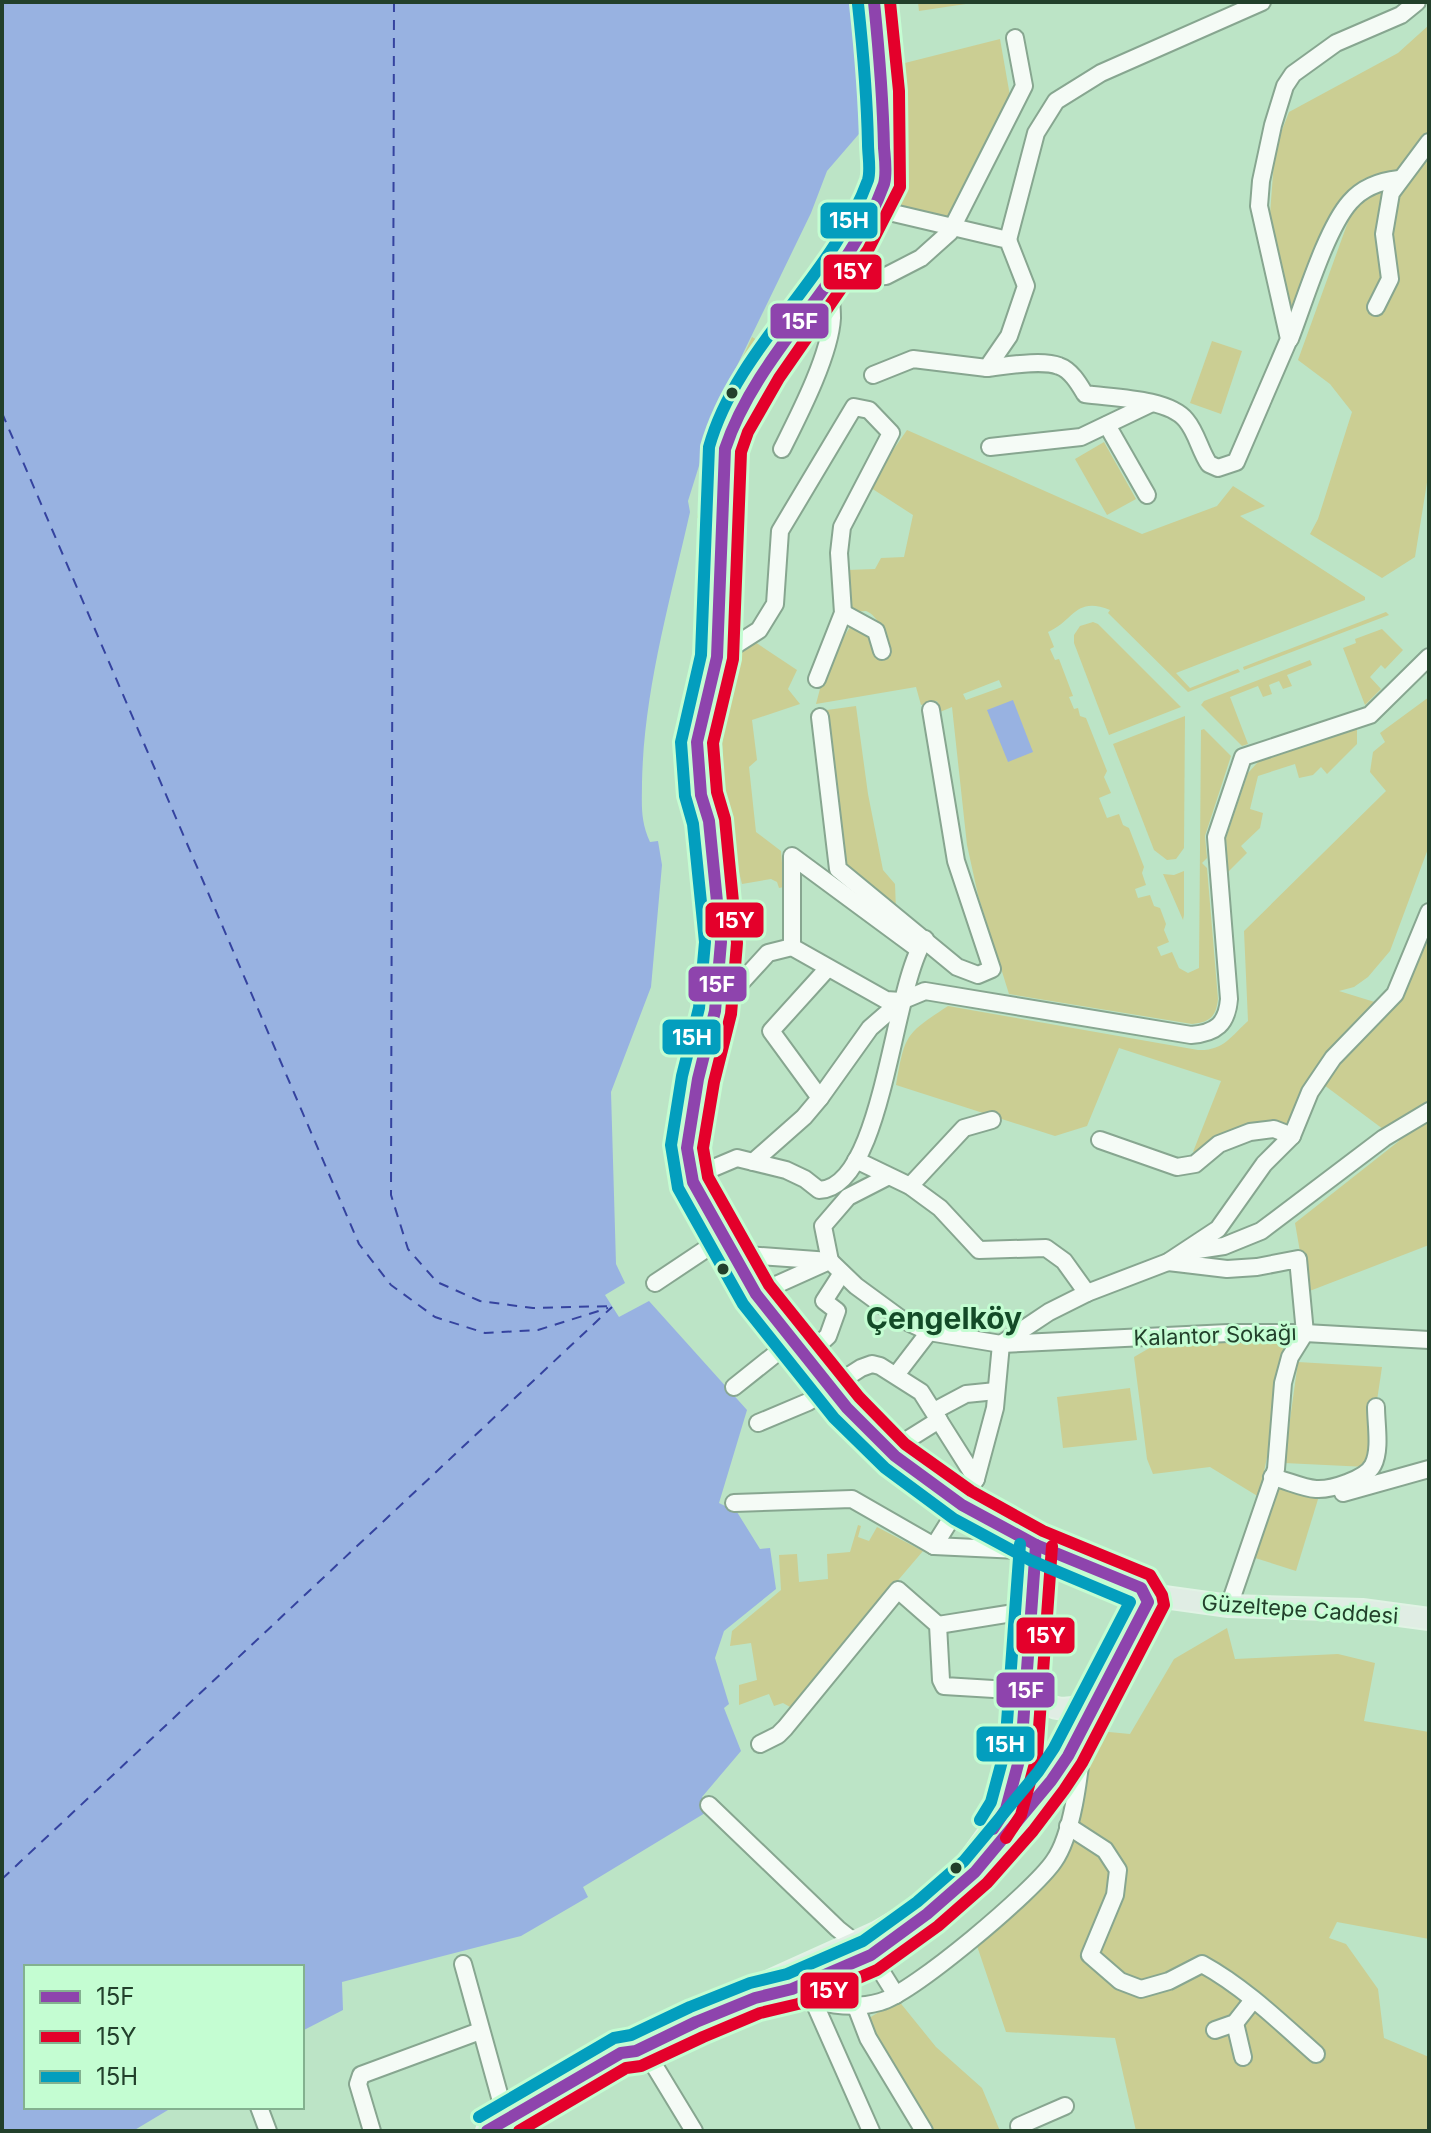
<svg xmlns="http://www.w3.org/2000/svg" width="1431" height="2133" viewBox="0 0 1431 2133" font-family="Inter,sans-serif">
<rect width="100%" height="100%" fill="#bce4c6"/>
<g fill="#cbce93" fill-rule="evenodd">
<path d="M918,2H979L919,11Z"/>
<path d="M1429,25V131L1399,173L1363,179L1338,206L1291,312L1270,214L1275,148L1289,112L1398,53Z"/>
<path d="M1000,39L1010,96L948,221L880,206L889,67Z"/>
<path d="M1429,155V470L1415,557L1382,578L1310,534L1318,519L1352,412L1330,384L1298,360L1353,208L1377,192L1391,193L1406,184Z"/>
<path d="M752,337L773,349L725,423L711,519L697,518L717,414Z"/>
<path d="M1212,341L1242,351L1221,414L1190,403Z"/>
<path d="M907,430L1142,534L1217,506L1233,486L1265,506L1240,516L1365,597V600L1176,673L1190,688L1238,669L1240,672L1188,692L1108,613L1110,610C1075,596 1074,621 1048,632L1054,647L1050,649L1055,660L1059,659L1073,696L1069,697L1074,709L1078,708L1080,716L1086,718L1107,771L1104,777L1111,793L1099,798L1107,818L1119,814L1123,825L1129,828L1144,867L1142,873L1146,885L1135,889L1138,898L1150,895L1154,906L1160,908L1166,924L1164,930L1169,942L1157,947L1161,956L1172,952L1179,968L1188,973L1199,968L1201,730L1204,729L1231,756L1205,836L1207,858L1202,863L1207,868L1218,999C1216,1017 1210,1022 1192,1024L1009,994L978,895L967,845L952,707L940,712L937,701L921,705L916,687L816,704L826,666L850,627L875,635L889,652C890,641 878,615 866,611C864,611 854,612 852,612L847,570L875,569L881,558L904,557L913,515L868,486ZM999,680L1002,687L966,700L963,694Z"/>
<path d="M1104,442L1136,499L1107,515L1075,459Z"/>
<path d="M1386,612L1389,615L1244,670L1243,667Z"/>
<path d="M1093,622L1098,624L1181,707L1109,735L1074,643V635L1080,626Z"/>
<path d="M1382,629L1403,650L1385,669L1381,665L1370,677L1381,689L1365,705L1343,648L1356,643L1355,639Z"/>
<path d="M755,642L797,670L788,689L800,704L752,720L757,760L749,767L756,832L781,851L784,887L779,888L777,882L771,879L742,884L739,872L732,873L733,904L723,907L721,844L726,830L720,689L732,654Z"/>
<path d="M1310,660L1312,665L1287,675L1292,686L1283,689L1279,681L1269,685L1272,694L1263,697L1258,686L1230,697L1248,744L1242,746L1201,705L1204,701Z"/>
<path d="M1429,697V846L1390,951L1368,977L1354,987L1339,991L1381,1004L1429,927V1245L1307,1292L1295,1223L1399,1141L1320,1082L1289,1127L1193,1152L1221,1081L1119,1048L1087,1126L1055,1136L896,1085C905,1033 906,1034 948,1006L1198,1050C1224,1051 1231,1036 1248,1021L1244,931L1386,791L1370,772L1373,752L1385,742L1380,733Z"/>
<path d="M856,706L868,794L883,870L895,884L896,910L845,868L827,710Z"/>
<path d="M1185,716L1184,848L1176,859L1167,860L1154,850L1113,744Z"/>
<path d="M1357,729V744L1327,774L1321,767L1313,775L1299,778L1295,764L1258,776L1250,809L1263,813L1260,828L1241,846L1247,853L1228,872L1226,838L1248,773L1258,762Z"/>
<path d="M1184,871V915L1183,920L1163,874L1174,875Z"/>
<path d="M1287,1342L1276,1412L1259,1497L1210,1467L1153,1474L1147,1459L1134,1357L1158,1343Z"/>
<path d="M1298,1362L1382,1367L1367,1467L1284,1463Z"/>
<path d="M1130,1388L1137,1440L1063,1448L1057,1397Z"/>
<path d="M1275,1482L1319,1496L1296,1571L1252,1557Z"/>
<path d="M858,1525L861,1526L858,1537L869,1541L877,1527L923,1551L790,1707L783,1703L774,1706L769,1694L739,1705V1685L757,1680L751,1643L730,1646L732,1631L781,1590L779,1555L797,1554L799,1582L828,1579L827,1554L850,1552Z"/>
<path d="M1227,1628L1235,1659L1338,1654L1375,1663L1364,1721L1429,1732V1939L1337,1922L1329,1938L1346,1944L1378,1989L1384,2038L1429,2057V2131H1136L1115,2038L1006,2032L973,1934L1062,1857L1088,1730L1130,1734L1174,1659Z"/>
<path d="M898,2000L936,2047L982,2088L1000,2131H934L866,2020Z"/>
</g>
<g fill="#98b2e1">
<path d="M2,2H857L871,120L827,171L811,213L718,405L688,501L690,512C670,601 644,690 642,782C642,805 640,820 650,842L658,841L662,865L651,987L611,1092L616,1264L625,1283L605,1295L619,1317L649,1301L747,1410L719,1503L737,1512L760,1549L770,1548L776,1589L724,1631L715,1658L729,1704L724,1708L741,1751L702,1797L710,1810L583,1887L588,1897L521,1936L342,1982L343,2010L302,2031V1967H26V2107H173L133,2131H2Z"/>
<path d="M1013,700L1033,752L1008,762L987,710Z"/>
</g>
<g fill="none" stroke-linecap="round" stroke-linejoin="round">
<g stroke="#35439f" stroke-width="2" stroke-dasharray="10 8" stroke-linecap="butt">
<path d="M394,2L391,1195L408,1249L437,1282L480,1301L533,1308L613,1306"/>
<path d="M2,413L359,1244L391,1285L435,1317L485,1333L538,1330L608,1308"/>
<path d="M2,1879L612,1307"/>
</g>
<defs>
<g id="minor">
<path d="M872,208L1008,240L1026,286L1009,336L987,368L913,359L873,375"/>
<path d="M1008,240L1036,133L1056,101L1101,73L1262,2"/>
<path d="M1376,307L1390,279L1384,234L1391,193L1429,142"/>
<path d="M1290,339C1304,303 1326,229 1350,202C1363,187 1380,181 1399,179"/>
<path d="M987,368C1005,366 1042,359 1059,366C1071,370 1079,384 1085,394C1113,398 1168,398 1186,420C1197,433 1200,451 1209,464L1218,468L1236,462L1289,339L1259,206L1261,181L1273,125L1285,86L1293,74L1336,43L1401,15L1417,2"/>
<path d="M1107,425L1147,495"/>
<path d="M990,447L1081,437L1150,404"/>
<path d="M782,449C799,415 830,355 832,318C832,305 830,292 830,279L886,276L921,258L950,232L1024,86L1015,38"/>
<path d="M843,613L876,631L882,651"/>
<path d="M717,657L759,630L775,604L780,531L854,407L869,410L891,433L842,527L839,553L843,613L817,679"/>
<path d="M820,717L838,869L957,967L978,975L992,969L956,861L931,710"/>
<path d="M792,947V856L918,949"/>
<path d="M901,1001L925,991L1191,1035C1216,1033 1227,1024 1229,999L1216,837L1243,757L1370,715L1429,657"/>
<path d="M715,1011L768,953L792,947L886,1000L901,1001L870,1028L820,1098"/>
<path d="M1100,1140L1177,1167L1195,1164L1219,1144L1250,1132L1274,1129L1292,1136"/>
<path d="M856,1160L910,1186L940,1208L979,1250L1046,1248L1064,1261L1087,1293"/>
<path d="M753,1162L804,1117L820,1098L771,1031L828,968"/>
<path d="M692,1177L737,1158L786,1170L805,1179L819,1190C884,1188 892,986 925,939"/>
<path d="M910,1186L964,1128L992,1120"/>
<path d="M1191,1251L1224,1246L1261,1231L1384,1138L1429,1111"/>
<path d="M732,1254L830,1261"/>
<path d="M830,1261L856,1286L901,1319L929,1332L1001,1344L1228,1333H1305L1429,1340"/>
<path d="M830,1261L823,1226L848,1197L887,1177"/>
<path d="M1168,1262L1227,1269L1257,1267L1298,1259L1305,1333L1290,1357L1283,1383L1276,1469L1229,1606"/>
<path d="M655,1283L724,1237"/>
<path d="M756,1294L825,1263"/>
<path d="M1001,1344L1049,1312L1087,1293L1168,1262L1218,1229L1264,1164L1292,1136L1310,1092L1333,1058L1395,994L1429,912"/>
<path d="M805,1357L828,1336L837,1311L824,1301L842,1273"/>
<path d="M896,1375L929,1332"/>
<path d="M734,1387L793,1340"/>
<path d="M934,1411L966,1394L996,1391"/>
<path d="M758,1423L808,1402L861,1368L872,1364L880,1366L921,1392L976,1479"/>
<path d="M895,1456L907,1440L939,1420"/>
<path d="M1272,1477C1286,1480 1302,1488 1316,1489C1331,1490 1366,1479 1373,1465C1381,1450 1376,1424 1376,1407"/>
<path d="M1343,1493L1429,1469"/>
<path d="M734,1503L852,1499L934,1546L1020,1550L1036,1545"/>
<path d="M934,1546L976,1479L995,1408L1001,1344"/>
<path d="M938,1625L1032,1610"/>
<path d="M760,1744L778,1735L785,1728L898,1590L938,1625L941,1680L944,1686L1026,1691"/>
<path d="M709,1805L838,1929L871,1955L896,1995"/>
<path d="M1068,1826L1105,1850L1118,1870L1115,1895L1090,1955L1120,1981L1141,1989L1169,1981L1202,1964C1244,1987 1280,2022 1316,2054"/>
<path d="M463,1964L506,2119"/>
<path d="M792,1989C816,2005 852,2010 880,2002C913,1993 1034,1891 1054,1861C1074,1833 1080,1767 1084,1732"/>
<path d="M813,2000L871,2131"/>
<path d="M855,2004L868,2038L924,2131"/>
<path d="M1235,2023L1243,2057"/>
<path d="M1215,2030L1235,2023L1253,2000"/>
<path d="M643,2047L694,2131"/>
<path d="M259,2107L268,2131"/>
<path d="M372,2131L358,2084L361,2075L480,2031"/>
<path d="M1020,2131L1019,2126L1065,2106"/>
</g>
<g id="major">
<path d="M874,2L883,91L885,181L855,241L766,369L733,425L725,449L717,657L697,742L701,795L709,821L721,942L715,1011L698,1079L687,1148V1161L693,1182L756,1294L847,1408L895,1456L962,1505L1036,1545L1164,1597L1229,1606L1362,1610L1429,1619"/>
<path d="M1026,1691C1052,1712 1063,1712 1095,1703"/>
<path d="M979,1867L1021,1820L1068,1756L1148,1602"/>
<path d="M747,2001L792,1989L871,1955L913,1925"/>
<path d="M487,2131L621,2053L634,2042L876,1933L915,1910L944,1889L963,1869L1006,1809L1014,1783L1024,1723L1036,1545"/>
</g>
</defs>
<use href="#minor" stroke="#87a690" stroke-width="20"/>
<use href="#major" stroke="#e1f3e5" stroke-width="24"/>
<use href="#minor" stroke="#f5fbf6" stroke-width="16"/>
<use href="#major" stroke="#e0ede4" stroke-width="20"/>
<defs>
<g id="bus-1">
<path d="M993,1829L1006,1809L1021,1753L1036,1545"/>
<path d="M487,2131L621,2053L636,2051L696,2022L755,1998L792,1989L871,1955L927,1914L975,1872L1051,1781L1068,1756L1148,1602L1141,1588L1036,1545L962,1505L895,1456L847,1408L756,1294L693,1182L687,1148L698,1079L715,1011L721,942L709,821L701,795L697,742L717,657L725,449C758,350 849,281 884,184C887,173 885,159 884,148C883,99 879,51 874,2"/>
</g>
<g id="bus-2">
<path d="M1006,1838L1021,1815L1037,1756L1052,1546"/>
<path d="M519,2131L626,2068L641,2066L703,2037L760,2013L798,2004L877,1970L938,1926L987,1883L1033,1831L1064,1790L1082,1763L1164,1605L1162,1595L1150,1575L1043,1531L971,1491L905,1444L859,1397L769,1285L708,1177L703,1148L714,1082L731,1014L737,943L725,819L717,792L713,743L733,659L741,452L748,432L779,378L868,250L900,187L899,91L890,2"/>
</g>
<g id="bus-3">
<path d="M980,1820L991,1802L1005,1750L1020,1544"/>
<path d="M479,2117L614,2038L631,2035L690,2007L750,1983L787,1974L863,1941L917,1902L964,1861L1038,1772L1054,1748L1130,1602L1030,1560L954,1519L885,1468L834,1418L743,1304L678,1188L671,1145L682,1076L699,1008L705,942L693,824L685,796L681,742L701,655L709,447C737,347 833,277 868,180C871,170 868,155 868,144C867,97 863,50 858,4"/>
</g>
</defs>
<use href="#bus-1" stroke="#c4fdd2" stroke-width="18"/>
<use href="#bus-2" stroke="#c4fdd2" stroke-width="18"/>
<use href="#bus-3" stroke="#c4fdd2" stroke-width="18"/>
<use href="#bus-1" stroke="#8e44ad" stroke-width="12"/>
<use href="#bus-2" stroke="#e4002b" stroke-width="12"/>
<use href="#bus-3" stroke="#039ebe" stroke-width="12"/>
</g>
<g fill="#22402b" stroke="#c4fdd2" stroke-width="3">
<circle cx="732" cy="393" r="7"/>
<circle cx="723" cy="1269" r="7"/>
<circle cx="956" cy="1868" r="7"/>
</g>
<g text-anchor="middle" stroke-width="6" stroke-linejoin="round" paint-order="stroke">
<g font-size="22" fill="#22402b" stroke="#c4fdd2">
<text transform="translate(1215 1335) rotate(-2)" y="8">Kalantor Sokağı</text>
<text transform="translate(1300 1609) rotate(4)" y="8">Güzeltepe Caddesi</text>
</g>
<g font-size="30" font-weight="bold" fill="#134a27" stroke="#c4fdd2">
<text x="944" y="1329">Çengelköy</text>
</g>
</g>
<g stroke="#c4fdd2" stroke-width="3">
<rect x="819" y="201" width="60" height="39" rx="8" fill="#039ebe"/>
<rect x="822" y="253" width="61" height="38" rx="8" fill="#e4002b"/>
<rect x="769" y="302" width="61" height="38" rx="8" fill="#8e44ad"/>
<rect x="704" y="901" width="61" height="38" rx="8" fill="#e4002b"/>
<rect x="687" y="965" width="61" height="38" rx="8" fill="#8e44ad"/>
<rect x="661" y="1018" width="61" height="38" rx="8" fill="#039ebe"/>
<rect x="1015" y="1616" width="61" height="39" rx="8" fill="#e4002b"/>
<rect x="995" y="1671" width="61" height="38" rx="8" fill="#8e44ad"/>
<rect x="975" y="1725" width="61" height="38" rx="8" fill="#039ebe"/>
<rect x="799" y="1971" width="61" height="39" rx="8" fill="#e4002b"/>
</g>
<g font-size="22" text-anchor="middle" font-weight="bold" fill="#fff">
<text x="849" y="228">15H</text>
<text x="853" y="279">15Y</text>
<text x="800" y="329">15F</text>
<text x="735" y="928">15Y</text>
<text x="717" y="992">15F</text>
<text x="692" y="1045">15H</text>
<text x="1046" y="1643">15Y</text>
<text x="1026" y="1698">15F</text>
<text x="1005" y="1752">15H</text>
<text x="829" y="1998">15Y</text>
</g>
<rect width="1431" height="2133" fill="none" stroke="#22402b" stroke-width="8"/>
<rect x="24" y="1965" width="280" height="144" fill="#c4fdd2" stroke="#83b18f" stroke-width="2"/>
<rect x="40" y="1991" width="40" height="12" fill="#8e44ad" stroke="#83b18f" stroke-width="2"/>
<text x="96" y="2005" font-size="24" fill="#22402b">15F</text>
<rect x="40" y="2031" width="40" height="12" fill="#e4002b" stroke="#83b18f" stroke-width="2"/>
<text x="96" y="2045" font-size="24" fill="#22402b">15Y</text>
<rect x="40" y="2071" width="40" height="12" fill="#039ebe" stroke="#83b18f" stroke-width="2"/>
<text x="96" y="2085" font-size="24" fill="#22402b">15H</text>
</svg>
